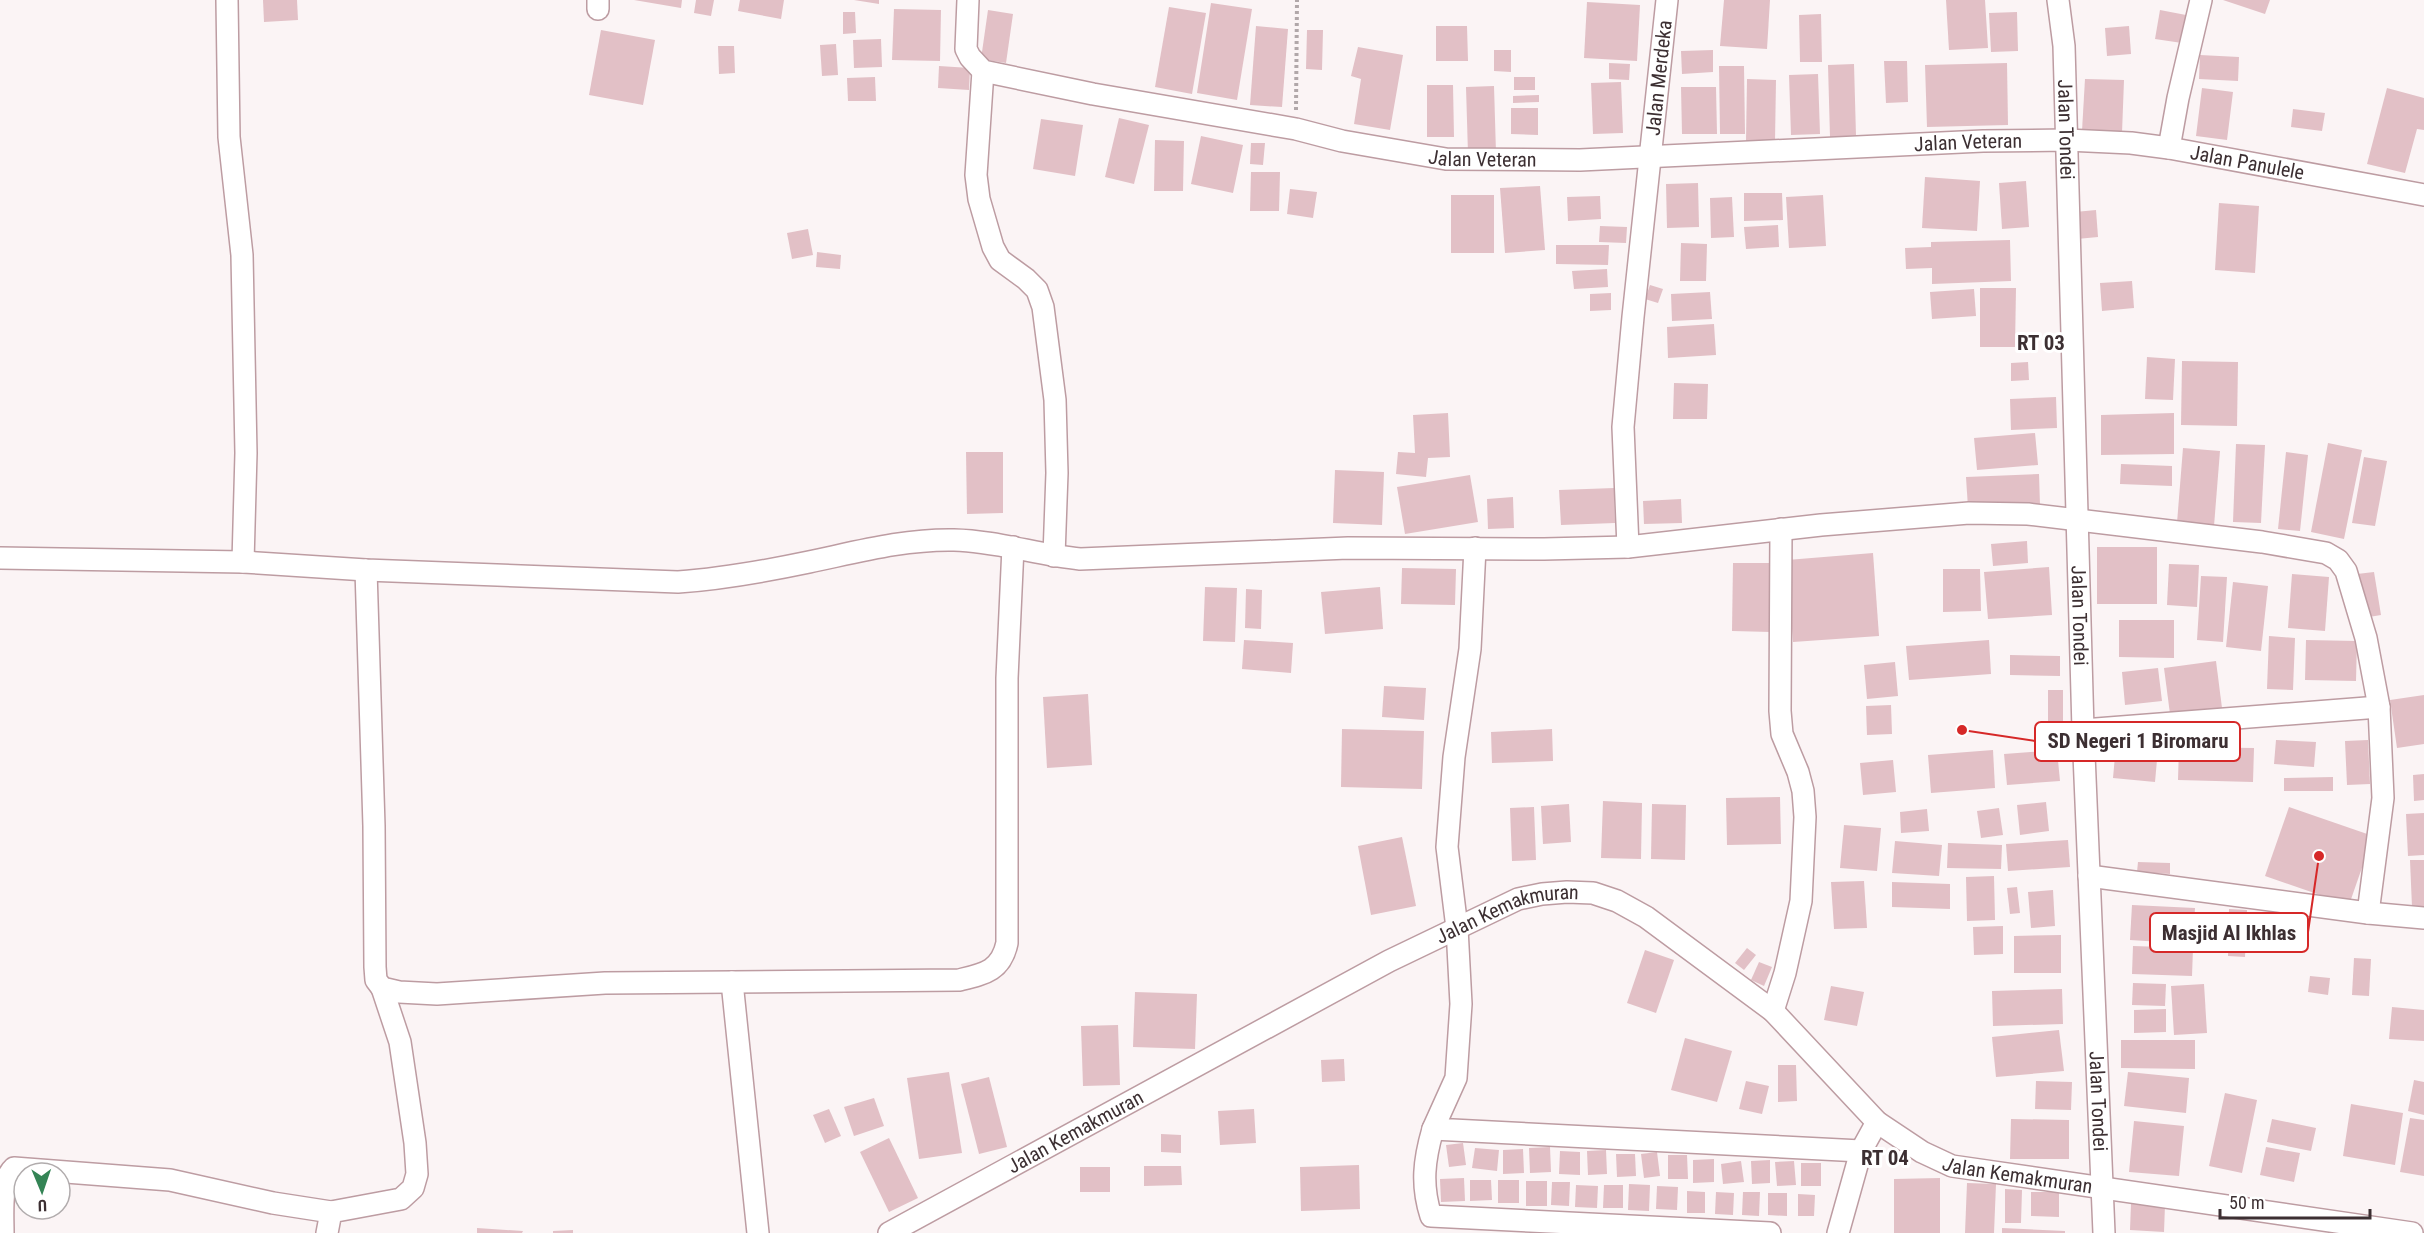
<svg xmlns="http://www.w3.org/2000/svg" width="2424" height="1233" viewBox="0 0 2424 1233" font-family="'Roboto Condensed',sans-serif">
<rect width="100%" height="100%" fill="#fbf4f5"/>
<g fill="#e2c0c6">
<path d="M263,0H297L298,20L264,22Z"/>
<path d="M634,0H682L681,8Z"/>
<path d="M696,0H714L711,16L694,13Z"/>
<path d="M740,0H784L781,19L738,11Z"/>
<path d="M854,0H879V4Z"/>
<path d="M1724,0H1770L1767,49L1720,46Z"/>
<path d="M1946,0H1985L1988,48L1949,50Z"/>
<path d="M2223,0H2270L2265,14Z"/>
<path d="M1587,2L1640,5L1637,61L1584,58Z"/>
<path d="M1211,3L1252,9L1237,100L1197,93Z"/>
<path d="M1169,7L1206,13L1192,94L1155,87Z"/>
<path d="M894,9L941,10L940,61L892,60Z"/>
<path d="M988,10L1013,14L1006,63L981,59Z"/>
<path d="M2160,10L2186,15L2182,43L2155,39Z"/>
<path d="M843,12H855L856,33L843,34Z"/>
<path d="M2017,12L2018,51L1991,52L1989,13Z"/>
<path d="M1821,14L1822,62H1800L1799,15Z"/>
<path d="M1256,26L1288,29L1282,107L1250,105Z"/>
<path d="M1436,26H1467L1468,61H1436Z"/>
<path d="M2129,26L2131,54L2107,56L2105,28Z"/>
<path d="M601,30L655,40L643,105L589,95Z"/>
<path d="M1307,30H1323L1322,70L1306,69Z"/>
<path d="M881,39L882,67L854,68L853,40Z"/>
<path d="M836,44L838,75L822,76L820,45Z"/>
<path d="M718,46H734L735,73L719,74Z"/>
<path d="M1358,47L1403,55L1390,130L1354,124L1361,79L1351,76Z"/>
<path d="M1494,50H1511V72L1494,71Z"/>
<path d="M1713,50V72L1682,74L1681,51Z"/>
<path d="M2200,55L2239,57L2238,81L2199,79Z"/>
<path d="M1884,61H1907L1908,102L1886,103Z"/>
<path d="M1609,63L1630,64L1629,80L1609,79Z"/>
<path d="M2007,63L2008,125L1927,127L1925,65Z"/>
<path d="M1854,64L1856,136L1830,137L1828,65Z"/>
<path d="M939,66L970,68L969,90L938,88Z"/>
<path d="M1719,66H1744L1745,134H1720Z"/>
<path d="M1818,74L1820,134L1791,135L1789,75Z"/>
<path d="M875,77L876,101H848L847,78Z"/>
<rect x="1514" y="77" width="21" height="13"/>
<path d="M1747,79L1776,80L1775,141H1746Z"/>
<path d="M2085,79L2124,80L2122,133L2082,131Z"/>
<path d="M1621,82L1623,133L1593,134L1591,83Z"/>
<path d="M1427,85H1453L1454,137H1427Z"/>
<path d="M1494,86L1496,153L1468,154L1466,87Z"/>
<path d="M1681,87H1716L1717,134H1682Z"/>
<path d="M2202,88L2233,92L2227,140L2196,136Z"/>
<path d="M2387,88L2424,98V130L2417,129L2405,173L2367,164Z"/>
<path d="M1539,95V102L1513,103V96Z"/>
<path d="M1511,108H1538V135L1511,134Z"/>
<path d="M2293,109L2325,113L2322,131L2291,127Z"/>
<path d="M1119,118L1149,125L1134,184L1105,177Z"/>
<path d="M1041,119L1083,125L1075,176L1033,169Z"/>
<path d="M1201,136L1243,145L1233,193L1191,184Z"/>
<path d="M1155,140L1184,141L1183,191H1154Z"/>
<path d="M1251,143H1265L1263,165L1250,164Z"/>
<path d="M1251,172H1280L1279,211H1250Z"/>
<path d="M1925,177L1980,181L1977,231L1922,228Z"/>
<path d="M2026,181L2029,227L2002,229L1999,183Z"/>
<path d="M1698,183L1699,227L1667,228L1666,184Z"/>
<path d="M1540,186L1545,250L1505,253L1500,188Z"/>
<path d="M1290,189L1317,192L1313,218L1287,214Z"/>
<path d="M1744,193H1782L1783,220L1744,221Z"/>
<rect x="1451" y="195" width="43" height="58"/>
<path d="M1823,195L1826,246L1789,248L1786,197Z"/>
<path d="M1600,196L1601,219L1568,221L1567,197Z"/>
<path d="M1732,197L1734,237L1711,238L1710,198Z"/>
<path d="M2219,203L2259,206L2255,273L2215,270Z"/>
<path d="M2096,210L2098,237L2077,239L2075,212Z"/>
<path d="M1778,225L1779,247L1746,249L1744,227Z"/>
<path d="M1600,226L1627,227L1626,243L1599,242Z"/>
<path d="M808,229L813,255L792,259L787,233Z"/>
<path d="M2010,240L2011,281L1932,284V268L1906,269L1905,248L1931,247V242Z"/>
<path d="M1681,243L1707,244L1706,281H1680Z"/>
<path d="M1556,245H1609L1608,265L1556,264Z"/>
<path d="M817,252L841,255L840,269L816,267Z"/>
<path d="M1607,269L1608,287L1574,289L1572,271Z"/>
<path d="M2132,281L2134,308L2102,311L2100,283Z"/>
<path d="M1650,285L1663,289L1658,303L1645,299Z"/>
<path d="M1980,288H2016L2015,347H1980Z"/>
<path d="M1974,289L1976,316L1932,319L1930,292Z"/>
<path d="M1710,292L1712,319L1672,321L1671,294Z"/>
<path d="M1611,293V310L1590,311V294Z"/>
<path d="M1714,324L1716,355L1668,358L1667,327Z"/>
<path d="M2147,357L2175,359L2173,400L2145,399Z"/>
<path d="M2182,361L2238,362L2237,426L2181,425Z"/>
<path d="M2028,362L2029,380L2011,381V363Z"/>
<path d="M1674,383L1708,384L1707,419H1673Z"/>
<path d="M2056,397L2057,428L2011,430L2010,399Z"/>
<path d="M1448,413L1450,457L1428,458L1426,477L1396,474L1398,452L1415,453L1413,415Z"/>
<path d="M2174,413V454L2101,455V415Z"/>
<path d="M2035,433L2038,465L1977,470L1974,438Z"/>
<path d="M2328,443L2362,450L2344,539L2311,532Z"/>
<path d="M2236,444L2265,445L2261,523L2233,522Z"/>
<path d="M2183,448L2220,451L2214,526L2177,523Z"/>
<path d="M966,452H1003V513L967,514Z"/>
<path d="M2286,452L2308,455L2300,531L2278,529Z"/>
<path d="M2364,457L2387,461L2375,526L2352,523Z"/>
<path d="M2121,464L2172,466V486L2120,484Z"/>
<path d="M1335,470L1384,472L1382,525L1333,523Z"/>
<path d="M2039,474L2040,505L1968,508L1966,477Z"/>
<path d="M1470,475L1478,522L1405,534L1397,487Z"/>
<path d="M1614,488L1615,523L1561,525L1559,490Z"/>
<path d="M1513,497L1514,528L1488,529L1487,499Z"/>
<path d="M1681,499L1682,523L1644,524L1643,501Z"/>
<path d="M2027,541L2028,563L1993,566L1991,544Z"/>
<rect x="2097" y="547" width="60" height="57"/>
<path d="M1873,553L1879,636L1793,642L1787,560Z"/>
<path d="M1733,563H1772L1771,632L1732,631Z"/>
<path d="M2169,564L2199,565L2197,607L2167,605Z"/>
<path d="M2049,567L2052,615L1988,619L1984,572Z"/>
<path d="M1402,568L1456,569L1455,605L1401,604Z"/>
<path d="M1943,569H1980L1981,611L1943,612Z"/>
<path d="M2374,572L2381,615L2363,618L2357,574Z"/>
<path d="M2292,574L2329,577L2325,631L2288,628Z"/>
<path d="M2201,576L2227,577L2223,642L2197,640Z"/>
<path d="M2233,582L2268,586L2261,651L2226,647Z"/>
<path d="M1205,587L1237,588L1235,642L1203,641Z"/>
<path d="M1380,587L1383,629L1325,634L1321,592Z"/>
<path d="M1246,589L1262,590L1261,629L1245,628Z"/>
<path d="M2119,620H2174V658L2119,657Z"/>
<path d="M2269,636L2295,638L2293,690L2267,689Z"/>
<path d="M1244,640L1293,643L1291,673L1242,669Z"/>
<path d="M1989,640L1991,674L1909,680L1906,646Z"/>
<path d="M2306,640L2357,641L2356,681L2305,680Z"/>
<path d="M2010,655L2060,656V676L2010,675Z"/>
<path d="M2216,661L2222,708L2170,714L2164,668Z"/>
<path d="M1895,662L1898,696L1867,699L1864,665Z"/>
<path d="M2158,668L2162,701L2125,705L2122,672Z"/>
<path d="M1384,686L1426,688L1424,720L1382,717Z"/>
<rect x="2048" y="690" width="15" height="34"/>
<path d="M1088,694L1092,765L1047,768L1043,697Z"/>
<path d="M2424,695V744L2397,748L2390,700Z"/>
<path d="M1891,705L1892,734L1867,735L1866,706Z"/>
<path d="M1342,729L1424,731L1422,789L1341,787Z"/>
<path d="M1552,729L1553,761L1492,763L1491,732Z"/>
<path d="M2276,740L2316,742L2314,767L2274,764Z"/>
<path d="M2368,740L2370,784L2347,785L2345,741Z"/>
<path d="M2116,745L2158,749L2155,782L2113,778Z"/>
<path d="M2179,747L2254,748L2253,782L2178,780Z"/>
<path d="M1993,750L1995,788L1931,793L1928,755Z"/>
<path d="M2057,750L2060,781L2007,785L2004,754Z"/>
<path d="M1893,760L1896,792L1863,795L1860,763Z"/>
<path d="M2424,774V800L2414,801L2413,775Z"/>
<path d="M2333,777V791H2284V778Z"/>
<path d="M1780,797L1781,844L1727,845L1726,798Z"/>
<path d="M1603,801L1642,803L1641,859L1601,858Z"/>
<path d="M2046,802L2049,831L2020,835L2017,805Z"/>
<path d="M1569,804L1571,842L1543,844L1541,806Z"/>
<path d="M1652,804L1686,805L1685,860L1651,859Z"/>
<path d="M1534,807L1536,860L1512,861L1510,808Z"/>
<path d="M2289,807L2373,836L2349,905L2265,876Z"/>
<path d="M1999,808L2003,835L1981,838L1977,811Z"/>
<path d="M1927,809L1929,831L1901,833L1900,812Z"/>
<path d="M2424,813V855L2408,856L2406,814Z"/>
<path d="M1844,825L1881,828L1877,871L1840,868Z"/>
<path d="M1402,837L1416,906L1371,915L1358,846Z"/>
<path d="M2068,840L2070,867L2008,871L2006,844Z"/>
<path d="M1895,841L1942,845L1939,876L1892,873Z"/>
<path d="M1948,843L2002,845L2001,869L1947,868Z"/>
<path d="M2410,860H2424V907H2412Z"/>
<path d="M2138,862L2170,863V874L2137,872Z"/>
<path d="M1994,876L1995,920L1967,921L1966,877Z"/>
<path d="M1864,881L1867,928L1834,929L1831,882Z"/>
<path d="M1892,882L1950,884V909L1892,907Z"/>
<path d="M2017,887L2020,913L2010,914L2007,888Z"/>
<path d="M2053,890L2055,926L2031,928L2028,892Z"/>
<path d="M2132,905L2195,908L2193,944L2130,940Z"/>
<path d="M2229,909L2247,910L2245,957L2228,956Z"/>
<path d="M2003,926V954L1974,955L1973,927Z"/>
<path d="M2061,935V973H2014V936Z"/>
<path d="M2133,946L2193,948L2192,976L2132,974Z"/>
<path d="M1747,948L1756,955L1744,970L1735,963Z"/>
<path d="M1645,950L1674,960L1656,1013L1627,1003Z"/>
<path d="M2354,958L2371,959L2369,996L2352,995Z"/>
<path d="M1759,962L1772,967L1764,986L1751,980Z"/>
<path d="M2310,976L2330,978L2328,995L2308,992Z"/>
<path d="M2133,983L2166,984L2165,1006L2132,1005Z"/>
<path d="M2204,984L2207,1033L2174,1035L2171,986Z"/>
<path d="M1831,986L1864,992L1857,1026L1824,1020Z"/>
<path d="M2062,989L2063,1024L1993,1026L1992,991Z"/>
<path d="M1135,992L1197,994L1195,1049L1133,1047Z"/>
<path d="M2392,1007L2424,1010V1041L2389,1039Z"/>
<path d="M2166,1009V1032L2134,1033V1010Z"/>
<path d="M1118,1025L1120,1085L1083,1086L1081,1026Z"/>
<path d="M2059,1030L2064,1071L1996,1077L1992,1037Z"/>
<path d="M1685,1038L1732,1051L1717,1102L1671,1090Z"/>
<path d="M2121,1040H2195V1069L2121,1068Z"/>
<path d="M1344,1059L1345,1081L1322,1082L1321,1060Z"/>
<path d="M1778,1065H1796L1797,1101L1778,1102Z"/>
<path d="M949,1072L962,1153L919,1159L907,1078Z"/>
<path d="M2128,1072L2189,1078L2186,1113L2124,1106Z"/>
<path d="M989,1077L1007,1147L979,1154L961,1084Z"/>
<path d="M2414,1080L2424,1082V1115L2408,1111Z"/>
<path d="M1746,1081L1769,1086L1762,1114L1739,1109Z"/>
<path d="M2036,1081L2072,1082L2071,1110L2035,1109Z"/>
<path d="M2225,1093L2257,1100L2242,1173L2209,1166Z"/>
<path d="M874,1098L884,1126L854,1136L844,1107Z"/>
<path d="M2351,1104L2403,1113L2395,1165L2343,1156Z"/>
<path d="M829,1109L841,1136L825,1143L813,1115Z"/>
<path d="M1254,1109L1256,1143L1220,1145L1218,1111Z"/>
<path d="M2410,1118L2424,1120V1176L2400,1172Z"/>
<path d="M2011,1119L2069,1120V1159H2010Z"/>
<path d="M2272,1119L2316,1128L2311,1151L2267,1142Z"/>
<path d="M2134,1121L2184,1126L2179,1176L2129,1172Z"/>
<path d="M1161,1134L1181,1135V1153L1161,1152Z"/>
<path d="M889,1138L918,1198L889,1212L860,1152Z"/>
<path d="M1463,1143L1466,1165L1449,1167L1446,1145Z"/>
<path d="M1550,1147L1551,1172L1530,1173L1529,1148Z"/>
<path d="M2266,1147L2300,1153L2294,1182L2260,1175Z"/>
<path d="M1475,1148L1499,1150L1497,1171L1472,1168Z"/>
<path d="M1523,1149L1524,1173L1503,1174V1150Z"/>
<path d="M1606,1150L1607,1174L1588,1175L1587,1151Z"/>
<path d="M1560,1151L1580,1152V1175L1559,1174Z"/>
<path d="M1657,1152L1660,1176L1644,1178L1641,1154Z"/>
<path d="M1616,1154H1635L1636,1176L1617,1177Z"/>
<path d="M1668,1155H1687L1688,1179H1668Z"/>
<path d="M1714,1159V1182L1693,1183V1160Z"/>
<path d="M1770,1160V1183L1752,1184L1751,1161Z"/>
<path d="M1741,1161L1744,1182L1723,1184L1721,1164Z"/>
<path d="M1794,1161L1796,1185L1777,1186L1775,1162Z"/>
<rect x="1801" y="1163" width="20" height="23"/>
<path d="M1359,1165L1360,1209L1301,1211L1300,1167Z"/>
<path d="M1144,1166H1181L1182,1185L1144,1186Z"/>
<rect x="1080" y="1167" width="30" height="25"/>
<path d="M1464,1178L1465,1201L1441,1202L1440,1179Z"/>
<path d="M1940,1178V1233H1894V1179Z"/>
<path d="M1470,1180H1491L1492,1200L1470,1201Z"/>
<rect x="1498" y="1180" width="21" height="23"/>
<rect x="1526" y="1181" width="21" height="25"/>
<path d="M1552,1182H1570L1569,1206L1551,1205Z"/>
<path d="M1967,1183L1996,1184L1994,1233H1965Z"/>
<path d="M1629,1184L1650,1185L1649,1211L1628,1210Z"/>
<path d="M1576,1185L1598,1186L1597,1208L1575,1207Z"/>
<path d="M1604,1185H1623V1208H1603Z"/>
<path d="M1657,1186L1678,1187L1677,1210L1656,1209Z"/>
<path d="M2005,1189L2022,1190L2021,1223H2005Z"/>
<path d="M1687,1191L1705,1192V1213H1687Z"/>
<path d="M1716,1192L1734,1193L1733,1215L1715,1214Z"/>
<path d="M1743,1192H1760L1759,1216L1742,1215Z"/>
<path d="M2031,1192H2059V1217L2031,1216Z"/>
<path d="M1768,1193H1787V1216L1768,1215Z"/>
<path d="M1798,1194L1815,1195L1814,1216H1798Z"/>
<path d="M2131,1204L2165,1205L2164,1232L2130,1230Z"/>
<path d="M477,1228L523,1231L522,1233H477Z"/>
<path d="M2002,1228L2065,1231V1233H2002Z"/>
<path d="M573,1230V1233H553V1231Z"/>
</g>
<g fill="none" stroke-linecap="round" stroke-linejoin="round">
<defs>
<g id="street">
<path d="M227,0L229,137L242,255L246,453L243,562"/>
<path d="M598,0V9"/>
<path id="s1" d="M968,0L966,49L970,57L983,71L1093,94L1296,129L1342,141L1446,159L1580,160L1983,141L2067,140L2131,143L2169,148L2424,195"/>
<path id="s2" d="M2058,0L2064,46L2083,730L2104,1233"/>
<path d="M983,71L976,175L979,199L993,247L1000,260L1026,279L1037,290L1043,307L1055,400L1057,473L1054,556"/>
<path d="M2169,148L2178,98L2201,0"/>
<path id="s3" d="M1628,547L1623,427L1633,317L1667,0"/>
<path d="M1475,548L1470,649L1454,757L1447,847L1457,928L1461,1004L1456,1078L1433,1129L1861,1151"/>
<path d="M0,558L243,562L366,570L678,582C722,579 766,571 809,562C857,552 904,539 954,540C997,541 1038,555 1080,559L1348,548L1544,549L1628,547L1821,525L1969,513L2028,514L2262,542L2326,553L2338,560L2346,571L2366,638L2379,707L2383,798L2368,913"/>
<path d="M366,570L374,826L375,967L376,980L382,988L399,992L437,994L605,983L959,980C984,974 1001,971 1007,943V678L1013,547"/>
<path d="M2083,730L2379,707"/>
<path d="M2089,876L2368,913L2424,918"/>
<path d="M732,982L758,1233"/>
<path d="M1773,1011L1785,973L1801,901L1805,817L1803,791L1798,772L1782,734L1780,711L1781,529"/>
<path d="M1433,1129C1424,1160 1421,1185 1431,1216L1770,1233"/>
<path d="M3,1233C3,1213 0,1181 14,1168L170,1180L273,1203L331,1212"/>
<path d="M327,1233L331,1212L401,1199L413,1188L417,1174L415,1143L400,1042L382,988"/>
<path id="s4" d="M889,1233L1389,961L1518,899L1542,894L1567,892L1593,893L1617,901L1646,917L1773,1011L1877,1122L1922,1152L1952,1166L2412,1233"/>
<path d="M1838,1233L1861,1151L1877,1122"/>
</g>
</defs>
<use href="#street" stroke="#bd9ca2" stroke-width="24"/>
<path stroke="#b1a7a9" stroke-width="4" stroke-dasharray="3 3" stroke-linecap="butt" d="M1296,110L1297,0"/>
<use href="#street" stroke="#fff" stroke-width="21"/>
</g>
<g text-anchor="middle" stroke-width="6" stroke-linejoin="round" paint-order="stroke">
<g font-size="20" fill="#3c2f32" stroke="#fff">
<text dy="7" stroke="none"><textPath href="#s3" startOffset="471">Jalan Merdeka</textPath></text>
<text dy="7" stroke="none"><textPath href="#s2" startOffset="130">Jalan Tondei</textPath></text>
<text dy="7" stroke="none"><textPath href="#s1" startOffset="1071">Jalan Veteran</textPath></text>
<text dy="7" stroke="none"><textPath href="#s1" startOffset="585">Jalan Veteran</textPath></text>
<text dy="7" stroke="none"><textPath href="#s1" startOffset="1352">Jalan Panulele</textPath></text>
<text dy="7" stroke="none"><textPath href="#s2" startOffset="616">Jalan Tondei</textPath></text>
<text dy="7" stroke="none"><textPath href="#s4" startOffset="698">Jalan Kemakmuran</textPath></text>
<text dy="7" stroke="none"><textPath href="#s2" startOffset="1102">Jalan Tondei</textPath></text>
<text dy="7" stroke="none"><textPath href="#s4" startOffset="212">Jalan Kemakmuran</textPath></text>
<text dy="7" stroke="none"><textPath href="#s4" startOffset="1310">Jalan Kemakmuran</textPath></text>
</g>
<g font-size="21" font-weight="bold" fill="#3c2f32" stroke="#fff">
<text x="2041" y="350">RT 03</text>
<text x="1885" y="1165">RT 04</text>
</g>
</g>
<path fill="none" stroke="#d62828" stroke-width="2" d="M1962 730L2035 741M2319 856L2308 932"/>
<g fill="#d62828" stroke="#fff" stroke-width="2">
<circle cx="1962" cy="730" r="6"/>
<circle cx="2319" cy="856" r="6"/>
</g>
<g fill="#fff" stroke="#d62828" stroke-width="2">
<rect x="2035" y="722" width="205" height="39" rx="6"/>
<rect x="2150" y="913" width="158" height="39" rx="6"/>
</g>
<g font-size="21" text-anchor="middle" font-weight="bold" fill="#3c2f32">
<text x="2138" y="748">SD Negeri 1 Biromaru</text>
<text x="2229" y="940">Masjid Al Ikhlas</text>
</g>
<g transform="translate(42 1191) rotate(178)"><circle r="28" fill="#ffffff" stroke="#b1acad" stroke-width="1.5"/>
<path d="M0-4.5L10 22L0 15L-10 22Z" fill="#348455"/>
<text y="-9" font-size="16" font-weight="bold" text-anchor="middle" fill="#3c2f32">U</text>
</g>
<path d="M2220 1209v9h150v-9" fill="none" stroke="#3c2f32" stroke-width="3"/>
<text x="2229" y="1209" font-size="18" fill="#3c2f32" stroke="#ffffff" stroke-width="4.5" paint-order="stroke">50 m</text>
</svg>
